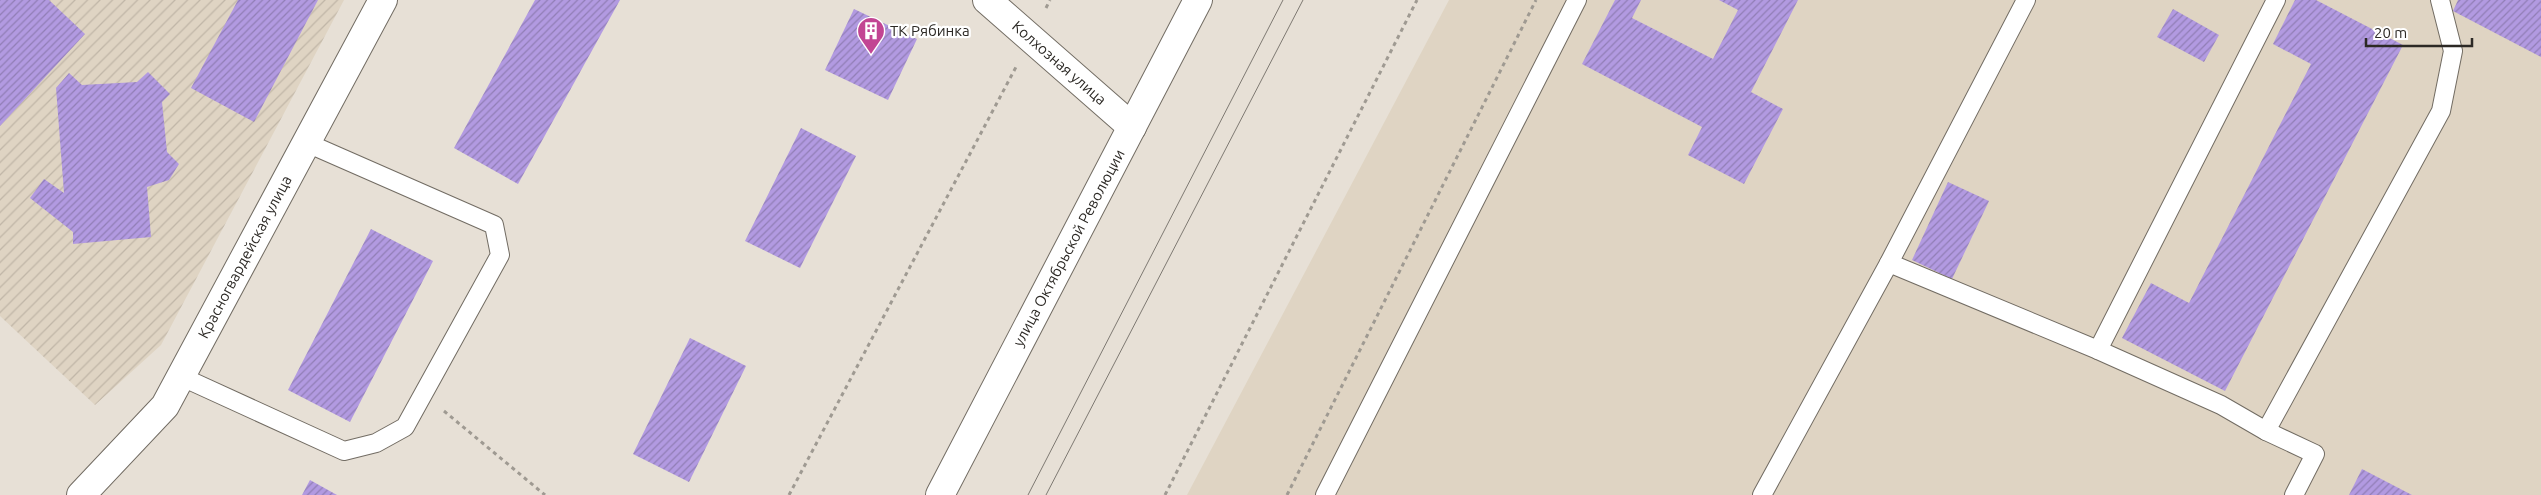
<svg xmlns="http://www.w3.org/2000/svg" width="2541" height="495" viewBox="0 0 2541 495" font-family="Ubuntu,sans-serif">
<defs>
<pattern id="industrial-furrows" width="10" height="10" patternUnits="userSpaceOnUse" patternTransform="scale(1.25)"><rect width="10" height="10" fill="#dfd4c3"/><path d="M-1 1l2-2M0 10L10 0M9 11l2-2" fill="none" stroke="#c0b6a7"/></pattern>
<pattern id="building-hatch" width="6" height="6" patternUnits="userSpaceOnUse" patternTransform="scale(1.25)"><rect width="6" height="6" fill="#b29ae1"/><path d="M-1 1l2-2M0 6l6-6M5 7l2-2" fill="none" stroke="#917eb6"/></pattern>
</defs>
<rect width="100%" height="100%" fill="#e7e0d6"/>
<path fill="#dfd4c3" d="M1449,0H2541V495H1187Z"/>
<path fill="url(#industrial-furrows)" d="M0,0H344L161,345L95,405L0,316Z"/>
<g fill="url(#building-hatch)">
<path d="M0,0H49L85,34L0,126Z"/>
<path d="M238,0H318L254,122L191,88Z"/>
<path d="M535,0H620L518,184L454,148Z"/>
<path d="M1615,0H1641L1632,18L1713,59L1738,10L1719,0H1798L1751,92L1783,109L1744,184L1688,155L1702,127L1582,64Z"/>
<path d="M2295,0H2316L2403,45L2225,391L2122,338L2151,283L2189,303L2311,64L2273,44Z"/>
<path d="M2458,0H2541V57L2453,11Z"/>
<path d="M854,9L917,39L888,100L825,70Z"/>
<path d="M2173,9L2219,35L2204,62L2157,37Z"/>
<path d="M148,72L170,94L162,102L167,152L179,164L169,180L147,187L151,237L73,244V232L30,198L44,179L64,193L56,88L69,73L82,85L137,82Z"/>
<path d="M801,128L856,156L800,268L745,241Z"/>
<path d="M1948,182L1989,201L1952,279L1912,260Z"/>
<path d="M371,229L433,261L350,422L288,390Z"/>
<path d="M690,338L746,366L689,482L633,454Z"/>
<path d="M2362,469L2412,495H2349Z"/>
<path d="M310,480L337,495H302Z"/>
</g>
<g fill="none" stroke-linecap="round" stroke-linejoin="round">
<defs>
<g id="service">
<path d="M1889,263L2098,350"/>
<path d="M182,377L344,451L376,443L405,427L500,255L494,225L307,143"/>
<path d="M2266,431L2221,405L2098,350L2276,0"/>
<path d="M1325,495L1577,0"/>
<path d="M1762,495L1889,263L2026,0"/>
<path d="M2294,495L2315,454L2266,431L2441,111L2453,51L2440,0"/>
</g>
<g id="minor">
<path d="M987,0L1132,127"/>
<path d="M81,495L165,406L383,0"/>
</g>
<path id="primary" d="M940,495L1198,0"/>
</defs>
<use href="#service" stroke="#726c63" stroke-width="20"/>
<use href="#minor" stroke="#726c63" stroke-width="30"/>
<use href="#primary" stroke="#726c63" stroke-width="30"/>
<g stroke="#9f9a92" stroke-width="3" stroke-dasharray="4 4" stroke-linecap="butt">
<path d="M1046,8L1050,0"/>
<path d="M444,411L545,495"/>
<path d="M789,495L1016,67"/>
<path d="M1165,495L1417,0"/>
<path d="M1287,495L1536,0"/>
</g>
<use href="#service" stroke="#fff" stroke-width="18"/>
<use href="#minor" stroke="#fff" stroke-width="28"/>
<use href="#primary" stroke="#fff" stroke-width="28"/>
<g stroke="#7e7972" stroke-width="1">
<path d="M1028,495L1283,0"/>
<path d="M1046,495L1303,0"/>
</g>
</g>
<defs>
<symbol id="building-pin" viewBox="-11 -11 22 30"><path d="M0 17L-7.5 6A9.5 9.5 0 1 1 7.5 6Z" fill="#c24593" stroke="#fff"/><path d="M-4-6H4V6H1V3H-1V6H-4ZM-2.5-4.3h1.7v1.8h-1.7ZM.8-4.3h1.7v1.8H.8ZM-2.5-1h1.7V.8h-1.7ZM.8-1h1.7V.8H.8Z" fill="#fff"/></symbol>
</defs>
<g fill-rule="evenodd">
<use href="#building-pin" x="855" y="15" width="32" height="43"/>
</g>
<g text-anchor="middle" stroke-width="4.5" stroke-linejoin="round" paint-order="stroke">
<g font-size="15" fill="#2c2925" stroke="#fff" text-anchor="start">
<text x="890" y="36">ТК Рябинка</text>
</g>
<g font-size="15" fill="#2c2925" stroke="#fff">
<text transform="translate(1059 63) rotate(41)" y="5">Колхозная улица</text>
<text transform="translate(1069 248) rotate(-62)" y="5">улица Октябрьской Революции</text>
<text transform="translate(245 257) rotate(-62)" y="5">Красногвардейская улица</text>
</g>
</g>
<path d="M2366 38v8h106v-8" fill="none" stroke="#2c2925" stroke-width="2.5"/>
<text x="2374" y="38" font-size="15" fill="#2c2925" stroke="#ffffff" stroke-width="4" paint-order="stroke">20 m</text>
</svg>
